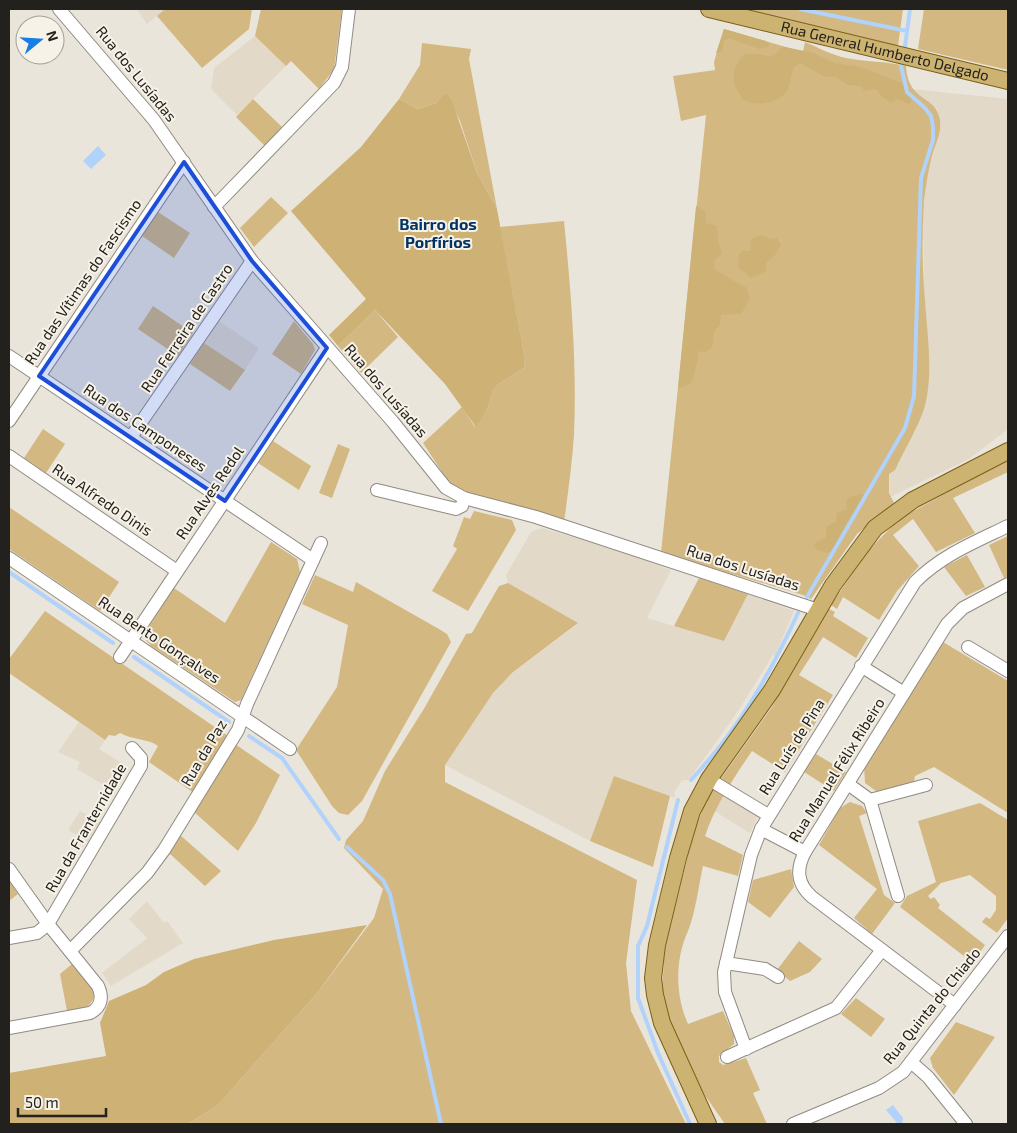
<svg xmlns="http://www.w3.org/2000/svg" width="1017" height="1133" viewBox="0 0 1017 1133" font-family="'Exo 2',sans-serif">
<rect width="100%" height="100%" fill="#eae5db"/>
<g fill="#e2d9c9">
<path d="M137,9H165L147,24Z"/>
<path d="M255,36L286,66L237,115L211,89L214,68Z"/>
<path d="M912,89L1008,99V429L969,459L890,497L889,474L915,431L927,392L928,350L924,286L923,217L927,175L941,124L937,109Z"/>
<path d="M219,321L259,348L245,370L204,343Z"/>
<path d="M542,528L637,556L671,570L647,618L724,641L748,594L794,611L775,656L773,655L740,708L707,755L688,780H682L674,793L676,798L614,776L590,841L445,765L493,693L513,672L578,624L508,583L506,575L531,532Z"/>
<path d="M79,722L105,740L99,749L127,766L112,790L77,769L80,762L58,752Z"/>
<path d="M724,792L759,814L750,833L714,811Z"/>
<path d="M80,811L101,823L89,842L68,830Z"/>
<path d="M147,901L164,923L167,921L183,943L111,986L102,973L147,938L129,919Z"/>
</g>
<g fill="#d3b881">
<path d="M165,9H252L249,29L202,68L157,16Z"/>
<path d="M261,9H342L334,69L319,89L291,61L286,66L255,36Z"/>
<path d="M745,9H903L898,46Z"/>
<path d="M924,9H1008V70L918,49Z"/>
<path d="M724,29L803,52L805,42C819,48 832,55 846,58C866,62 885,61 906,66C908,103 936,94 940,120C942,133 935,144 932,156C928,171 926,186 924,201C922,234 922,267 925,299C927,334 934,375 924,409C917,430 904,450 895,470L889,474V493L894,503L857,534L811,599L803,595L661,553L706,115L681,121L673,76L715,70L714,62Z"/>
<path d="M422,43L471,49L469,59L497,209L477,173L460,121L448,96L442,95L436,103L418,109L399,99L420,65Z"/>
<path d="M253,99L282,127L265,146L236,117Z"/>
<path d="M271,197L288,213L254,247L240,228Z"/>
<path d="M158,212L190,233L174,258L142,236Z"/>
<path d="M564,221C571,292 577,364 574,435C572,464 568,493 564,522L527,508L476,498L452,487L423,443L462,407L475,427L487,410L494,389L500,383L524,368L525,359L500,227Z"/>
<path d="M153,306L193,333L178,356L138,329Z"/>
<path d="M375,310L398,337L361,373L338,346Z"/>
<path d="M294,321L313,344L315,350L301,374L272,354Z"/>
<path d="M204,343L245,370L230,391L190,364Z"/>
<path d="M43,429L65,444L46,473L24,458Z"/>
<path d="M273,441L311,466L299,490L258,463Z"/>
<path d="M338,444L350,449L332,498L319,493Z"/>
<path d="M1008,459V472L953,498L975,533L936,552L913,519L893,535L919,566L897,591L879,620L843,597L837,609L831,605L867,552L899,519Z"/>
<path d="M9,507L119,582L100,611L9,549Z"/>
<path d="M474,511L512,520L516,530L468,611L432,591L457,549L453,546L464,517L470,519Z"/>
<path d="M1008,536V576L1004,578L989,545Z"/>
<path d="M271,542L297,559L300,572L241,700L235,702L151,646L146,640L145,633L174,588L225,623Z"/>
<path d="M967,555L985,587L966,596L944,567Z"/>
<path d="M315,575L353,592L356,582L439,629L447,634L451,642L362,801L348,815L339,813L332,806L296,750L337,687L348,625L302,604Z"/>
<path d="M699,578L748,594L724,641L674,626Z"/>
<path d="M508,583L578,623L513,672L493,693L445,765V782L637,880L626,963L631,1011L686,1124H187L217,1106L318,992L374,918L383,889L344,848L346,840L363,821L385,771L425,707L466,634L472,633L499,586Z"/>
<path d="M829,609L835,612L833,616L868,638L856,658L823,637L799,675L833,695L785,772L752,751C733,779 716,804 705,836L743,855L738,876L703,866C699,884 695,915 688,931C675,959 675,995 688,1024L723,1011L734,1036V1044L719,1056V1062L723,1065L746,1058L760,1090L753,1093L767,1124H725L704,1094L670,1021L662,990L665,946L694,832L707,798L772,707Z"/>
<path d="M45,611L228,736L194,793L149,762L158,746C150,739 132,740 120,733L115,736L109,735L105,740L9,673V659Z"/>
<path d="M943,642L1008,681V813L934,767L915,776L914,781L890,790L876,791L865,783L864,766Z"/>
<path d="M235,744L280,775L256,823L238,851L194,812Z"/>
<path d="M816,754L846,772L834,791L804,772Z"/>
<path d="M614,776L670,796L653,867L590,841Z"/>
<path d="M850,802L862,806L867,813L859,816L884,895L895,903L872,934L854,918L877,889L819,845L840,808Z"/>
<path d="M980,803L1008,820V918L997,933L982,922L986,917L990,919L996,910V896L970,875L941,883L928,896L931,899L934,897L940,905L938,908L985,945L973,963L900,907L907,896L936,882L918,821Z"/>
<path d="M180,835L221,871L205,886L169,853Z"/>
<path d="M791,869L794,887L770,918L748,902L753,880Z"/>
<path d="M9,880L18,894L9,901Z"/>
<path d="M799,941L822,959L810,972L790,981L777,970Z"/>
<path d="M72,964L94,992L95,998L87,1007L67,1011L60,974Z"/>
<path d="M856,998L885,1019L871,1037L841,1014Z"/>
<path d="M956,1022L995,1037L954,1095L933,1068L930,1058Z"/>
</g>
<g fill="#ceb175">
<path d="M724,29L766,41L769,44L768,47L759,49L729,38L724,41L722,52L716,53Z"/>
<path d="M785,47L814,53L834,63L861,67L896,81L902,83L912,102L908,104L898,99L891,103L880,95L876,89L864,91L861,86L848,85L836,77H825L800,63L794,67C791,73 791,80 789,86C784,102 759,108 743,100L734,84V70L741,57L745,54H760L770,57L777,53L780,48Z"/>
<path d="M442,95H448L452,101L477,173L497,209L525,359L524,368L500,383L494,389L487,410L476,427L445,384L375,310L338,346L329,335L366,299L291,211L361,147L399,99L418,109L436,103Z"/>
<path d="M696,206L705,211L706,223L717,226L718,240L722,254L714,261L715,270C726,275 735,283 746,287L750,299L741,314L721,315L720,325L714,331L712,347L706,352L699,351L694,377L690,384L678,388Z"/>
<path d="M761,235L770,239L777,238L781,245L775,255L766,263V271L751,278L738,267L739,254L742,251H750L751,239Z"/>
<path d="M861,494L865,496V498L846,525L833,551L827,553L816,549L814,544L826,537V527L836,521L837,513L847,509L846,502L849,497Z"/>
<path d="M367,925L318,992L217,1106L187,1124H9V1073L106,1056L100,1023L109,1001L146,985L164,972L194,959L274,940Z"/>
</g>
<g fill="#b1d2fb">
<path d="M98,146L106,155L91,169L83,161Z"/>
<path d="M893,1105L903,1118L902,1124L897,1123L886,1110Z"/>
</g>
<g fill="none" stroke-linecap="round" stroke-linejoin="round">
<g stroke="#b1d2fb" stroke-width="4">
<path d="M800,9L907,31"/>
<path d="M905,47L910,9"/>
<path d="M9,572L113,643"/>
<path d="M807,597L905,428L914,396L921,178L933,140V127L931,116L925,108L907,92L901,66"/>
<path d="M134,657L229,722"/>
<path d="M249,736L282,758L339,839"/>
<path d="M691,780C739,729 769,676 798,613"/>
<path d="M678,800L647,926L638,946V998L658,1053L690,1124"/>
<path d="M347,847L383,880L390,894L441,1124"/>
</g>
<defs>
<g id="minor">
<path d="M59,9L154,120L252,261L393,422L446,488L464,498L536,517L818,610"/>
<path d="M214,207L334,83L342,67L349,9"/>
<path d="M9,356L313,560"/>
<path d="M9,421L184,162"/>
<path d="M131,437L252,261"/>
<path d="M9,456L177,571"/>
<path d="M377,490L456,509L462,506L464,498"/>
<path d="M9,558L290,749"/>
<path d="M968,647L1008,671"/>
<path d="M120,657L327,348"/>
<path d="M861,666L904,693"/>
<path d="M715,783L768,815"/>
<path d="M848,784L870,800L898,896"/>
<path d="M870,800L926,785"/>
<path d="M761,829L805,852"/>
<path d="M9,869L48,924L98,986C103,997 102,1007 90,1013L9,1028"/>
<path d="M9,938L37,933L48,924L141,766V758L132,748"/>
<path d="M70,951L147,873L164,850L238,730L247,704L321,543"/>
<path d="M726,963L765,969L778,977"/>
<path d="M955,1005L812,897C797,884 796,869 805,852L947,624L963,608L1008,584"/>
<path d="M746,1049L725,992L724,972L751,855L761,829L915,582C942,555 975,542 1008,526"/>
<path d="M727,1057L836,1008L882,950"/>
<path d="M911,1062L928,1077L966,1124"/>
<path d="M793,1124L879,1088L903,1072L1008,936"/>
</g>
<g id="major">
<path id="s1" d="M709,9L1008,81"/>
<path d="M708,1124L662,1023L655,995L653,978L657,945L678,858L692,811L709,779L772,690L833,585L875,528L913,500L1008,451"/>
</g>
</defs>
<use href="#minor" stroke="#908b82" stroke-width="14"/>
<use href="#major" stroke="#7b5f16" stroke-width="18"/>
<use href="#minor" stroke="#fff" stroke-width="12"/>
<use href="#major" stroke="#ccb371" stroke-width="16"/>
</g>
<path fill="#1d4ed8" fill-opacity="0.2" stroke="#1d4ed8" stroke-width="4" stroke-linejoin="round" d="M184,162L252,261L327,348L225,501L39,376Z"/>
<g text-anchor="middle" stroke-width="4" stroke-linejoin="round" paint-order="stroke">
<g font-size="15" fill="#23211d" stroke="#f7f2e8">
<text dy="5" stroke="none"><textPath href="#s1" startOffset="181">Rua General Humberto Delgado</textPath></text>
<text transform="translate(136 74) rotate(51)" y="5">Rua dos Lusíadas</text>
<text transform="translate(83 282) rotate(-56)" y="5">Rua das Vítimas do Fascismo</text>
<text transform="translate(187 328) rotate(-56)" y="5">Rua Ferreira de Castro</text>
<text transform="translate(386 391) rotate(49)" y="5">Rua dos Lusíadas</text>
<text transform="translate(145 428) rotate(34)" y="5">Rua dos Camponeses</text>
<text transform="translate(210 493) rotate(-56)" y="5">Rua Alves Redol</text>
<text transform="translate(102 500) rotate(34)" y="5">Rua Alfredo Dinis</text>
<text transform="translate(743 568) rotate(18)" y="5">Rua dos Lusíadas</text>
<text transform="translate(159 640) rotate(34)" y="5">Rua Bento Gonçalves</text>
<text transform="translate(792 747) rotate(-58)" y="5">Rua Luís de Pina</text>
<text transform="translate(204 753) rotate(-59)" y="5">Rua da Paz</text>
<text transform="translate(837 770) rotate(-58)" y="5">Rua Manuel Félix Ribeiro</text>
<text transform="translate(86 828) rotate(-60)" y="5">Rua da Franternidade</text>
<text transform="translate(932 1006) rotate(-51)" y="5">Rua Quinta do Chiado</text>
</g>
<g font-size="16" font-weight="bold" fill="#033364" stroke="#f7f2e8">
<text x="438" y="230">Bairro dos<tspan x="438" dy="18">Porfírios</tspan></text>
</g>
</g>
<rect width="1017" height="1133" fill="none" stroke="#23211d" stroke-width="20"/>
<g transform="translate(40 40) rotate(72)"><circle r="24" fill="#f7f2e8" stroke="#a29e97"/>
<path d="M0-4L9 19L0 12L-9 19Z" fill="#187ee6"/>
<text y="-8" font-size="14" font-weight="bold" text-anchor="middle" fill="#23211d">N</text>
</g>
<path d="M18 1108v8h88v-8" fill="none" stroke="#23211d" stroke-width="2.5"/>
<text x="25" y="1108" font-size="15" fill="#23211d" stroke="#f7f2e8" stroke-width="4" paint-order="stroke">50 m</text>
</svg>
